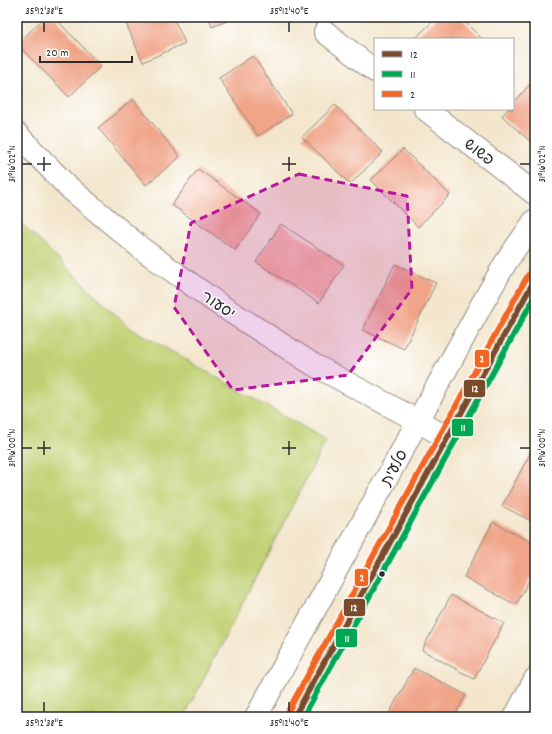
<svg xmlns="http://www.w3.org/2000/svg" width="552" height="734" viewBox="0 0 552 734" font-family="Dekko,'Playpen Sans Hebrew',sans-serif">
<rect width="100%" height="100%" fill="#fff"/>
<filter id="ink" filterUnits="userSpaceOnUse"><feTurbulence type="fractalNoise" baseFrequency=".025" numOctaves="2"/><feDisplacementMap in="SourceGraphic" scale="8" xChannelSelector="R" yChannelSelector="G"/><feConvolveMatrix kernelMatrix="1 2 1 2 8 2 1 2 1" color-interpolation-filters="sRGB"/></filter>
<filter id="wash" filterUnits="userSpaceOnUse"><feTurbulence type="fractalNoise" baseFrequency=".012" numOctaves="4" result="noise"/><feDisplacementMap in="SourceGraphic" scale="16" xChannelSelector="R" yChannelSelector="G"/><feGaussianBlur stdDeviation="0.9" result="paint"/><feColorMatrix in="noise" values="0 0 0 0 0 0 0 0 0 0 0 0 0 0 0 0 0 1.4 0 .05"/><feComposite in="paint" operator="in"/></filter>
<g filter="url(#wash)">
<rect width="100%" height="100%" fill="#f3e6cc"/>
<path fill="#c0d072" stroke="#767e4e" d="M17,219L127,326L326,440L184,717H17Z"/>
<g id="blocks">
<g fill="#f0a488">
<path d="M45,17H54L101,66L69,97L17,44Z"/>
<path d="M123,17H173L185,43L143,62Z"/>
<path d="M208,17H237L212,27Z"/>
<path d="M437,17H460L482,39H419L417,37Z"/>
<path d="M253,56L292,114L258,136L219,78Z"/>
<path d="M535,79V145H534L502,116L508,109H513V103Z"/>
<path d="M133,99L180,157L146,185L98,128Z"/>
<path d="M335,105L383,152L350,184L302,137Z"/>
<path d="M403,149L450,195L418,227L371,180Z"/>
<path d="M198,169L261,214L235,250L172,205Z"/>
<path d="M281,224L344,265L319,303L256,262Z"/>
<path d="M395,264L436,283L404,349L363,330Z"/>
<path d="M531,452L535,454V523L502,506Z"/>
<path d="M493,522L535,544V569L516,605L464,577Z"/>
<path d="M451,595L504,623L474,679L422,650Z"/>
<path d="M414,668L466,695L454,717H387Z"/>
</g>
</g>
</g>
<g filter="url(#ink)">
<use href="#blocks" fill-opacity="0" stroke="#8f887c" stroke-width="1"/>
<g fill="none" stroke-linecap="round" stroke-linejoin="round">
<defs>
<g id="minor">
<path d="M325,32L375,71"/>
<path d="M425,109L535,194"/>
<path d="M17,134L67,186L142,249L220,305L314,365L418,421L447,438"/>
<path d="M515,717L535,679"/>
</g>
<g id="tertiary">
<path d="M256,717L482,304L506,262L535,220"/>
<path d="M294,717L535,279"/>
</g>
</defs>
<use href="#minor" stroke="#8f887c" stroke-width="24"/>
<use href="#tertiary" stroke="#8f887c" stroke-width="24"/>
<use href="#minor" stroke="#fff" stroke-width="22"/>
<use href="#tertiary" stroke="#fff" stroke-width="22"/>
<defs>
<path id="bus-1" d="M294,717L535,279"/>
<path id="bus-2" d="M303,717L535,296"/>
<path id="bus-3" d="M287,713L528,275"/>
</defs>
<use href="#bus-1" stroke="#fff" stroke-width="9"/>
<use href="#bus-2" stroke="#fff" stroke-width="9"/>
<use href="#bus-3" stroke="#fff" stroke-width="9"/>
<use href="#bus-1" stroke="#7a4b2a" stroke-width="6"/>
<use href="#bus-2" stroke="#00a651" stroke-width="6"/>
<use href="#bus-3" stroke="#f26522" stroke-width="6"/>
</g>
</g>
<path fill="#b5179e" fill-opacity="0.2" stroke="#b5179e" stroke-width="3" stroke-dasharray="8 5" stroke-linejoin="round" d="M299,174L407,196L412,289L348,375L233,390L174,307L191,223Z"/>
<path fill="none" stroke="#2b2b2b" stroke-width="1.5" d="M44,22V32M289,22V32M44,157V171M289,157V171M22,164H32M37,164H51M282,164H296M520,164H530M44,441V455M289,441V455M22,448H32M37,448H51M282,448H296M520,448H530M44,702V712M289,702V712"/>
<circle fill="#2b2b2b" stroke="#fff" stroke-width="1.5" cx="382" cy="574" r="3.5"/>
<g text-anchor="middle" stroke-width="3" stroke-linejoin="round" paint-order="stroke">
<g font-size="16" fill="#2b2b2b" stroke="#fff">
<text transform="translate(480 151) rotate(38)" y="6">פשוש</text>
<text transform="translate(219 304) rotate(34)" y="6">יסעור</text>
<text transform="translate(393 467) rotate(-61)" y="6">סלעית</text>
</g>
</g>
<g stroke="#fff" stroke-width="1.5">
<rect x="474" y="349" width="16" height="19" rx="4" fill="#f26522"/>
<rect x="463" y="379" width="23" height="19" rx="4" fill="#7a4b2a"/>
<rect x="451" y="418" width="23" height="19" rx="4" fill="#00a651"/>
<rect x="354" y="568" width="15" height="19" rx="4" fill="#f26522"/>
<rect x="343" y="598" width="23" height="19" rx="4" fill="#7a4b2a"/>
<rect x="335" y="628" width="23" height="20" rx="4" fill="#00a651"/>
</g>
<g font-size="11" text-anchor="middle" font-weight="bold" fill="#fff">
<text x="482" y="362">2</text>
<text x="475" y="392">12</text>
<text x="463" y="431">11</text>
<text x="362" y="581">2</text>
<text x="354" y="611">12</text>
<text x="347" y="642">11</text>
</g>
<rect width="552" height="734" fill="none" stroke="#fff" stroke-width="44"/>
<rect x="374" y="38" width="140" height="72" fill="#ffffff" stroke="#aaaaaa"/>
<rect x="382" y="51" width="20" height="6" fill="#7a4b2a" stroke="#aaaaaa"/>
<text x="410" y="58" font-size="12" fill="#2b2b2b">12</text>
<rect x="382" y="71" width="20" height="6" fill="#00a651" stroke="#aaaaaa"/>
<text x="410" y="78" font-size="12" fill="#2b2b2b">11</text>
<rect x="382" y="91" width="20" height="6" fill="#f26522" stroke="#aaaaaa"/>
<text x="410" y="98" font-size="12" fill="#2b2b2b">2</text>
<path d="M40 56v6h92v-6" fill="none" stroke="#2b2b2b" stroke-width="2"/>
<text x="46" y="56" font-size="12" fill="#2b2b2b" stroke="#ffffff" stroke-width="3" paint-order="stroke">20 m</text>
<rect x="22" y="22" width="508" height="690" fill="none" stroke="#2b2b2b" stroke-width="1.5"/>
<g font-size="10" text-anchor="middle" fill="#2b2b2b">
<text x="44" y="14">35°12'38"E</text>
<text x="289" y="14">35°12'40"E</text>
<text transform="translate(11 164) rotate(-90)" y="4">31°16'02"N</text>
<text transform="translate(541 164) rotate(-90)" y="4">31°16'02"N</text>
<text transform="translate(11 448) rotate(-90)" y="4">31°16'00"N</text>
<text transform="translate(541 448) rotate(-90)" y="4">31°16'00"N</text>
<text x="44" y="726">35°12'38"E</text>
<text x="289" y="726">35°12'40"E</text>
</g>
</svg>
